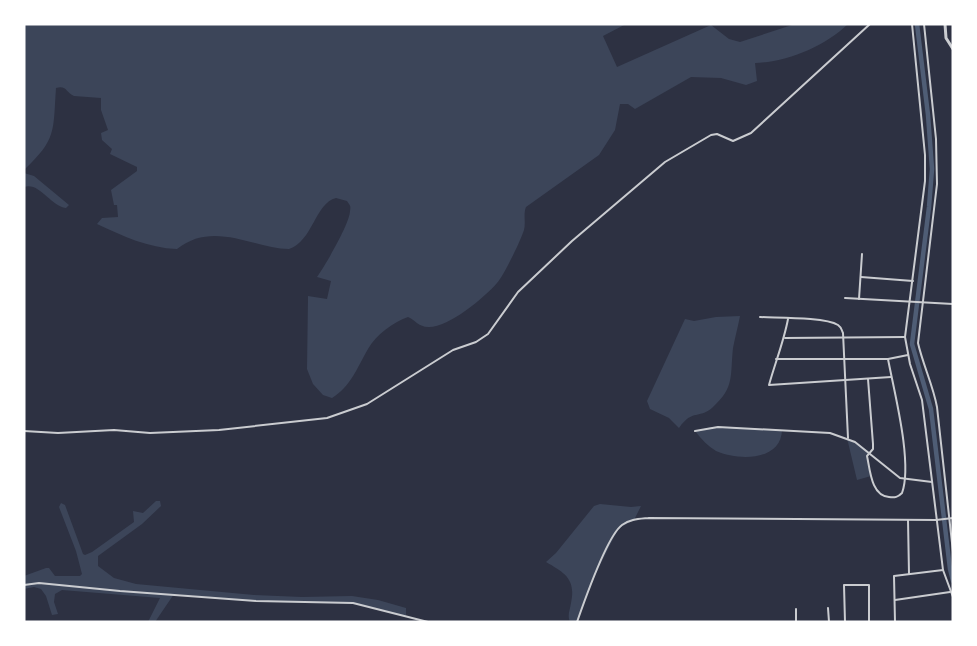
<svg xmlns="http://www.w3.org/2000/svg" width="977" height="646" viewBox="0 0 977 646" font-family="'Exo 2',sans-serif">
<rect width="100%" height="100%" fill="#2d3142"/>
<g fill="#3c4559">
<path d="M24,24H626L603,36L617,67L711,25L729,39L740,42L795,24H848C825,46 788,62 755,63L757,81L746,85L721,78L691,77L635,109L628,104H620L615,130L599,155L526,207C523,214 526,222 524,230C521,240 504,275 497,283C484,298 448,328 428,327C419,327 415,320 408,317C393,322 376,335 368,349C357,368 351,386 332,398L323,395L313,384L307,369L308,298V296L327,299L331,281L317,277C325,266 350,223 350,211C351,205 350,206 347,201L336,198C315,203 313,241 289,249C253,248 213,220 177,249C148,248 123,236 97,224L102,218L118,217L117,205H114L111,190L137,171V167L110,154L112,149L102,140L101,133L108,130L101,110V98L74,96C66,93 67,85 56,88C53,131 57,139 24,170Z"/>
<path d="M24,173L34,176L69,205L66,208C50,206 40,182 24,187Z"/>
<path d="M740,316C738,327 735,337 733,348C730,375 735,387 713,407C699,420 693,408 679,428L669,418L650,409L647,401L685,319L694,321L716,317Z"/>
<path d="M711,427L782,430C781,461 739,461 716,451C708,446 701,439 695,431Z"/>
<path d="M847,438L870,452L867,456L871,476L857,480Z"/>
<path d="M156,501H160L161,506L142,524L98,556V566L114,578L136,584L254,595L302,597L352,596L378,600L406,608V616L353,603L256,601L174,594L155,622H148L160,598L62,590L55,594L54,602L58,614L52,615L46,596L41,589L34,587L24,589V576L46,568H49L55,576H80L82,574L76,551L59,507L61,503L65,505L83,554L85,555L92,552L134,522L133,511L143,513Z"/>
<path d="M600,504L631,507L641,506L634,520L619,528L614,537L593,579L577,622H570C567,615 570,610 571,603C576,579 565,573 546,562L556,553L594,506Z"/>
</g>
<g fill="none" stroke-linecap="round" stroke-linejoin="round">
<path stroke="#4f5d75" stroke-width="4.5" d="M917,24L928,115L932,169L929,207L912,344L931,409L950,569L953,581"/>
<g stroke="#caccd0" stroke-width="2">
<path d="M492,24H502"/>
<path d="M725,24H729"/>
<path d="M912,24L925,155V181L905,337L910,364L922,400L943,570L953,597"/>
<path d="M924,24L936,139L937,184L918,343C923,365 933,385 937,407L953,552"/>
<path d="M861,277L913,281"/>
<path d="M845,298L953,304"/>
<path d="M859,299L862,254"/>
<path d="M760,317C776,318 825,317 838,325C842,328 841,329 843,333L848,438"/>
<path d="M788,319C784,341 775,363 769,385L891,377"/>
<path d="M785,338L905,337"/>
<path d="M776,359H888L908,355"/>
<path d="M868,379L873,444V449L867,456C870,469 871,496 889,497C895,498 898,497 902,493C913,463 894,391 888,359"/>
<path d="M24,431L58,433L114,430L150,433L219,430L327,418L367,404L453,350L476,342L488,334L518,292L572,241L665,162L711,135L717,134L733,141L751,133L870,24"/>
<path d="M695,431L718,427L830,433L855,442L900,478L932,482"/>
<path d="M908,520L909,574"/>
<path d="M24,585L39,583L120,591L256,601L353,603L428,622"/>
<path d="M895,600L950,592"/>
<path d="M828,608L829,622"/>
<path d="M796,609V622"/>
<path d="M577,622C584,602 607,536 622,525C630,519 639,519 649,518L936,520L953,518"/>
<path d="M845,622L844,585H869V622"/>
<path d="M895,622L894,576L943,570"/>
<path d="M952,622H953"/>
</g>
<path stroke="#caccd0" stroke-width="3" d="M945,24L946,38L953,49"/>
</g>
<rect width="977" height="646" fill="none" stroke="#ffffff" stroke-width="51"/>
</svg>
